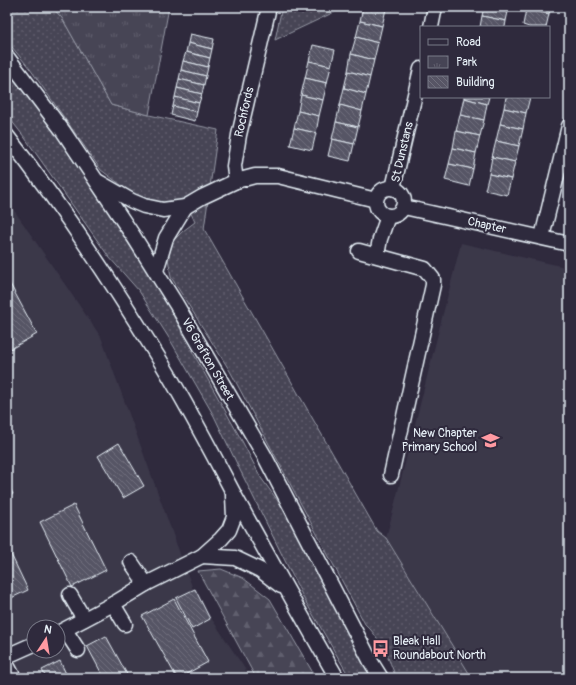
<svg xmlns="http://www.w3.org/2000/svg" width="576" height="685" viewBox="0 0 576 685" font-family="Pangolin,sans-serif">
<defs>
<pattern id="grass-dots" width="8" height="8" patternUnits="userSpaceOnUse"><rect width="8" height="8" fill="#464455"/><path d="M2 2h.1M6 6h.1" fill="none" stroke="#615f6e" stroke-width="1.8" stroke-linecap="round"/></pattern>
<pattern id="forest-firs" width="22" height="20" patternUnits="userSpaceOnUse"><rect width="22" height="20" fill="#464455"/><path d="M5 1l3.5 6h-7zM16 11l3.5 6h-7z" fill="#615f6e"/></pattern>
<pattern id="park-tufts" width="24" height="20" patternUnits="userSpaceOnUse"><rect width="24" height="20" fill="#464455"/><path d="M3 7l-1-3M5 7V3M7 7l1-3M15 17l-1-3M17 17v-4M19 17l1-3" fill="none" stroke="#615f6e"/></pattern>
<pattern id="building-back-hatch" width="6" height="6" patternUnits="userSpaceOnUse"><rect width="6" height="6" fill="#575565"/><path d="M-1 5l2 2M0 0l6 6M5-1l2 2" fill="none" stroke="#6f6e7c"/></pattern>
</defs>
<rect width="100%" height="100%" fill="#2f2a3d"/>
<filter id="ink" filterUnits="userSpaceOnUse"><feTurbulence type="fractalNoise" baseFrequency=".025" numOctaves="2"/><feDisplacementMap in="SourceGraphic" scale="8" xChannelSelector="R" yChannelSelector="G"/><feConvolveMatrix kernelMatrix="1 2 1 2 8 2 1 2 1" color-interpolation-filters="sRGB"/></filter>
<g filter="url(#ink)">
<g fill="#3b3749" fill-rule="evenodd">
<path d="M7,200L101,337L194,592L251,678H7ZM34,627H58V651H34Z"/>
<path d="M461,243L569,268V678H472L386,538Z"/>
</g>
<g fill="url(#grass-dots)" stroke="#979aa6">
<path d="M7,7H52L62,18L111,105L149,115L218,130L204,229L377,531L386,538L472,678H396C390,660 379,636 365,624L230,371L171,277L168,258L173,241L183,231L195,222L186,203L155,205L137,197L101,170L30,69L7,41Z"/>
<path d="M282,7H345L275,40Z"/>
<path d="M7,68L43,115L166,300L187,342L242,441L261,478L286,512L375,678H350L304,599L238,466L214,416L169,338L139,291L109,257L25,138L7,115Z"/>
</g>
<path fill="url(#forest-firs)" stroke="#979aa6" d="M221,569L243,578L270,599L316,678H256L198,571Z"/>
<path fill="url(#park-tufts)" stroke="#979aa6" d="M52,7H169L149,115L111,105L62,18Z"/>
<g fill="url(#building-back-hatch)" stroke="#e8f1f8">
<path d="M363,7H377L386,9L382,26L360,21Z"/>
<path d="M484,7H509L506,21L482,16Z"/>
<path d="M527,7H551L549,14L526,9Z"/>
<path d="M526,9L549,14L546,27H529L523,25Z"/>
<path d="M482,16L506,21L505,27H480Z"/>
<path d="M360,21L382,26L378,43L356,37Z"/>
<path d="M190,34L214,39L212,49L188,43Z"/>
<path d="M356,37L378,43L374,60L351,54Z"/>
<path d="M188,43L212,49L210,58L186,52Z"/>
<path d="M313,45L335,50L331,66L309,61Z"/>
<path d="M186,52L210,58L208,67L183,61Z"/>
<path d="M351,54L374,60L370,77L348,71Z"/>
<path d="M183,61L208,67L206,76L181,70Z"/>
<path d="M309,61L331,66L327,83L305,78Z"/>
<path d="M181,70L206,76L204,85L179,79Z"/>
<path d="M348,71L370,77L366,94L344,88Z"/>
<path d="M305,78L327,83L323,100L301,95Z"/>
<path d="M179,79L204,85L202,94L177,88Z"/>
<path d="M177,88L202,94L199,103L175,97Z"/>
<path d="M344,88L366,94L362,111L340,105Z"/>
<path d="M301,95L323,100L319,116L298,111Z"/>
<path d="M175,97L199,103L197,112L173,106Z"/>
<path d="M464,97H489L487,104L464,98Z"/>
<path d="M506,97H530L526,113L504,108Z"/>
<path d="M464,98L487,104L484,120L460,115Z"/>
<path d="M340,105L362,111L358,127L336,122Z"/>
<path d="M173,106L197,112L195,121L171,115Z"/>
<path d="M504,108L526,113L523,129L500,124Z"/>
<path d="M298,111L319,116L316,133L294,128Z"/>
<path d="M460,115L484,120L480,136L456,131Z"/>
<path d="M336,122L358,127L354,144L332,139Z"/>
<path d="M500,124L523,129L519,146L496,141Z"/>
<path d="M294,128L316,133L312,150L290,145Z"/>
<path d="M456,131L480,136L476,153L453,148Z"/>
<path d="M332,139L354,144L350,161L328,156Z"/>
<path d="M496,141L519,146L515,162L492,157Z"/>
<path d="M453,148L476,153L473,169L449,164Z"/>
<path d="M492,157L515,162L511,179L489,174Z"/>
<path d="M449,164L473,169L469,186L445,180Z"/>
<path d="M489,174L511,179L507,195L485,190Z"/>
<path d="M9,282L37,334L7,351V283Z"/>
<path d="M119,443L144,486L123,498L98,456Z"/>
<path d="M7,483L13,494L7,497Z"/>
<path d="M74,505L106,570L72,587L40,522Z"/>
<path d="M7,546L28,590L7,600Z"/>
<path d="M195,589L210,619L192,629L176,598Z"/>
<path d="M174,599L208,662L179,678H177L142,616Z"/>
<path d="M106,636L129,678H104L87,646Z"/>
<path d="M60,661L68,678H46L42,670Z"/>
</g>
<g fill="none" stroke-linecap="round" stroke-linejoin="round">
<defs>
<g id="minor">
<path d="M431,27L435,7"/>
<path d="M7,57L63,131L134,237L176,304L264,455L371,662L381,678"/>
<path d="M7,136C60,204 108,276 153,349C184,398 210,449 237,500C270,559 303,619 337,678"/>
<path d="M236,181L234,166L239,135L269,7"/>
<path d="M99,182L132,201L144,206L163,210L185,207L202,197L236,181L255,176H278L376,200"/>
<circle cx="390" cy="202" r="14"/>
<path d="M393,188L421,69"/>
<path d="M404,207L569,244"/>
<path d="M542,237L569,126"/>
<path d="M359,251L425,269L433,279V285L391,475"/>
<path d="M377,255L380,239L388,216"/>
<path d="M156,271L166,238L185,207"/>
<path d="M202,556L235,558L260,570L281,586"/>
<path d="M131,562L146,584"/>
<path d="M70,595L84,619"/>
<path d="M113,604L125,624"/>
<path d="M65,630L78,650"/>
<path d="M58,633L113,604L146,584L202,556L221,539L229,530L234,517L233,496"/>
<path d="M7,656L34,644"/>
<path d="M7,665L14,678"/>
</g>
</defs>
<use href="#minor" stroke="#e8f1f8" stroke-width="17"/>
<use href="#minor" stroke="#2f2a3d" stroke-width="14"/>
</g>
</g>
<defs>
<symbol id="school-bare" viewBox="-9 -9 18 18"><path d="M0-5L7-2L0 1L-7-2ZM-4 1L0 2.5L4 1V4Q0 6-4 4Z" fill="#ff9aa2" stroke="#2f2a3d" stroke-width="2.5" paint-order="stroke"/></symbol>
<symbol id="bus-bare" viewBox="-9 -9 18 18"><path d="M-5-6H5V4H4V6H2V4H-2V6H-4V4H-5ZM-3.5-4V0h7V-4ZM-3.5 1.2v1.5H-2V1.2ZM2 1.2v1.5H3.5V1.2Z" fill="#ff9aa2" stroke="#2f2a3d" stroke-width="2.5" paint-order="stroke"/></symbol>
</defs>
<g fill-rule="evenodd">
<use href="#school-bare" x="478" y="428" width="25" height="25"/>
<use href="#bus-bare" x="368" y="636" width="25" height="25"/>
</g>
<g text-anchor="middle" stroke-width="4" stroke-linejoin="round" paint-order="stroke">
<g font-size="12" fill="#e8f1f8" stroke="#2f2a3d">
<text transform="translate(244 112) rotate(-77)" y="4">Rochfords</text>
<text transform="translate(402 152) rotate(-77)" y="4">St Dunstans</text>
<text transform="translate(487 225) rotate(13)" y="4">Chapter</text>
<text transform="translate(208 359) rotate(60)" y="4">V6 Grafton Street</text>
</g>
<g font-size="12" fill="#e8f1f8" stroke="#2f2a3d" text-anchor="end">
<text x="477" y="437">New Chapter<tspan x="477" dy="14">Primary School</tspan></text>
<text x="393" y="645" text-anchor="start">Bleak Hall<tspan x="393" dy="14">Roundabout North</tspan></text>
</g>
</g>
<rect width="576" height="685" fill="none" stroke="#2f2a3d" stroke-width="24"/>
<rect x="12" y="12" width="552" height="661" fill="none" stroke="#e8f1f8" stroke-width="1.5" filter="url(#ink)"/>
<rect x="420" y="26" width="130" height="72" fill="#2f2a3d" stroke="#797a88"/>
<rect x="428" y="39" width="20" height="6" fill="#2f2a3d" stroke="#797a88"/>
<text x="456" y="46" font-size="12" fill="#e8f1f8">Road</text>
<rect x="428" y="56" width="20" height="12" fill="url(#park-tufts)" stroke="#797a88"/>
<text x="456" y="66" font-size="12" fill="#e8f1f8">Park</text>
<rect x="428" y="76" width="20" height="12" fill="url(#building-back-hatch)" stroke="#797a88"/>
<text x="456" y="86" font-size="12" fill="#e8f1f8">Building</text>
<g transform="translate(46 639) rotate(12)"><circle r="19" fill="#2f2a3d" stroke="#797a88"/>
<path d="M0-3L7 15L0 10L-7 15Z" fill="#ff9aa2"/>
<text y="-6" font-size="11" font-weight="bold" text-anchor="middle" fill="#e8f1f8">N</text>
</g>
</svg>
